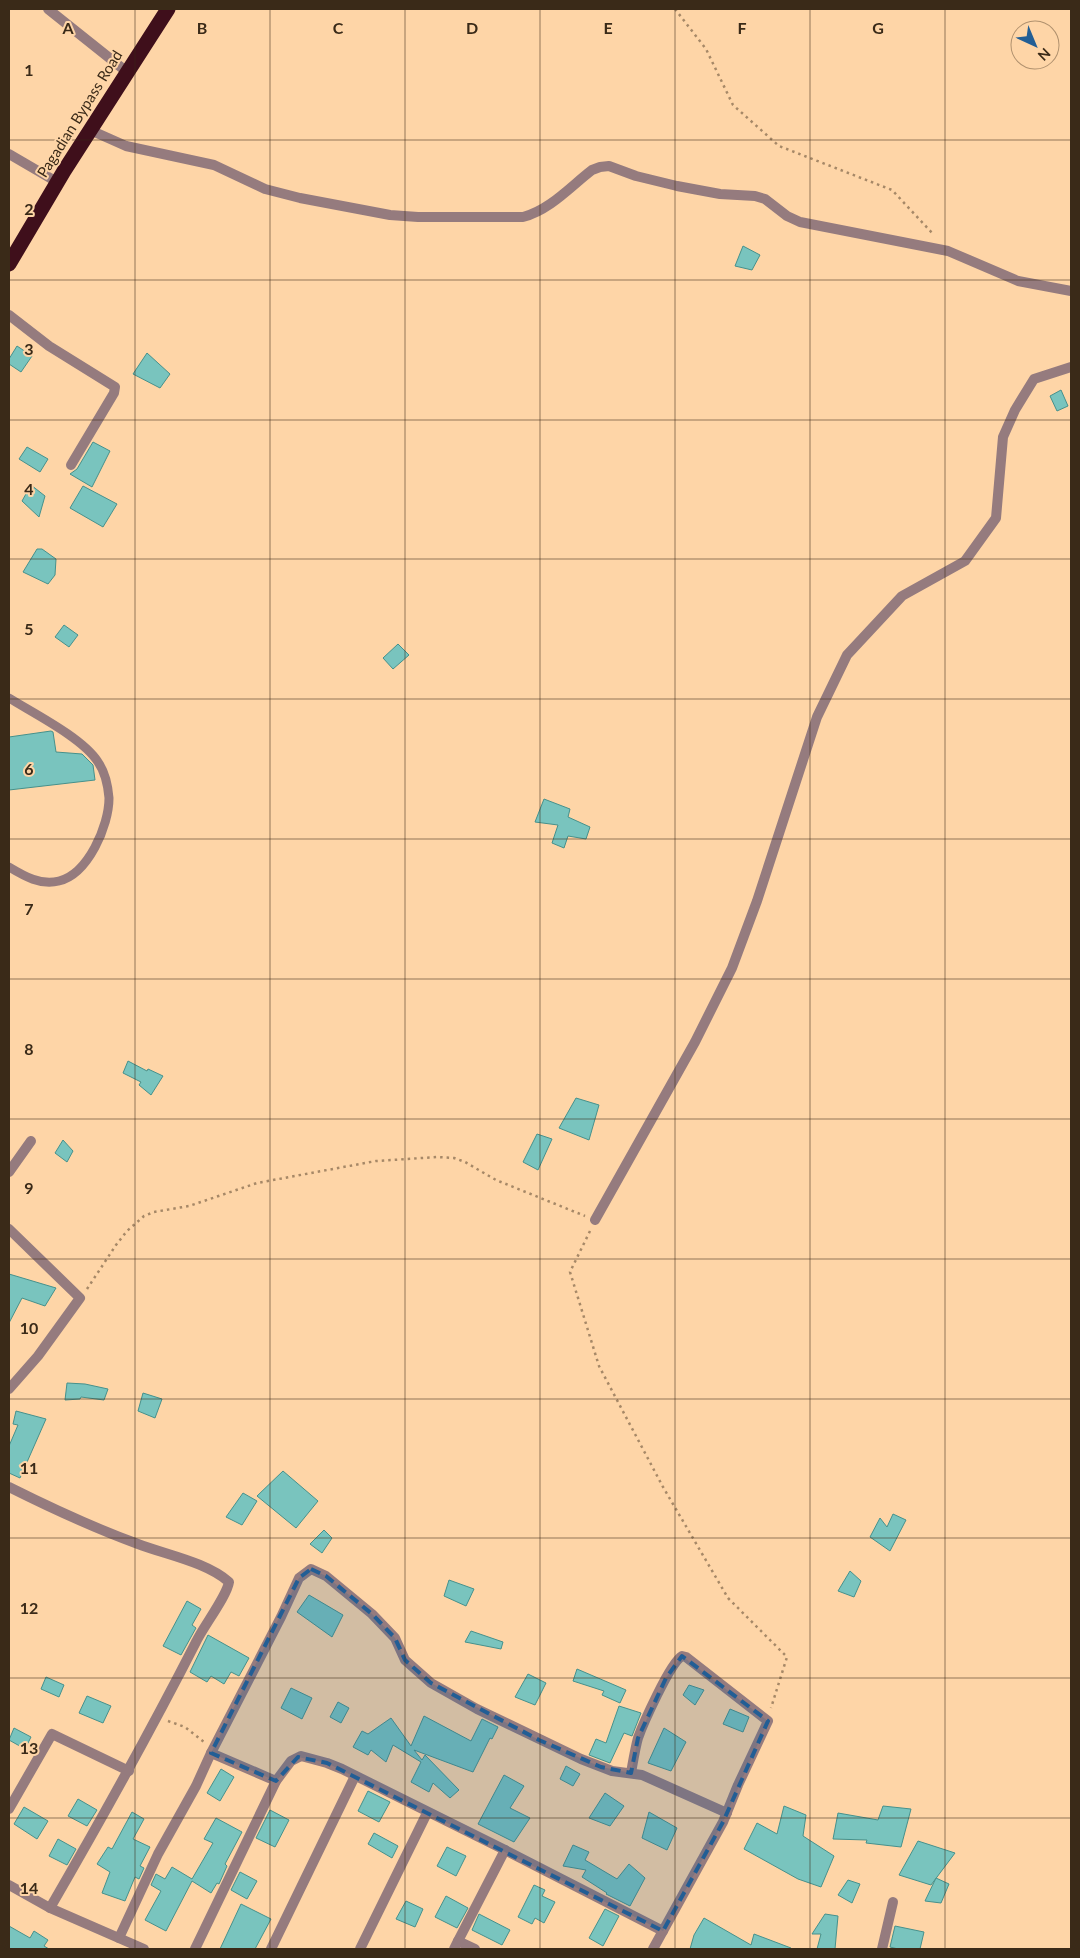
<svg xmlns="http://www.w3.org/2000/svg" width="1080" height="1958" viewBox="0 0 1080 1958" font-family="Lato,sans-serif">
<rect width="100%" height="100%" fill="#fed5a7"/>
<g fill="#79c4be" stroke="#46918c">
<path d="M743,246L760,255L752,270L735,266Z"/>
<path d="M17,346L32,356L21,372L9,364V359Z"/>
<path d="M147,353L170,374L160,388L133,374Z"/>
<path d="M1061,390L1068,406L1057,411L1050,396Z"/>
<path d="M93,442L110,451L92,487L70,474L77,469Z"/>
<path d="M27,447L48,459L40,472L19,459Z"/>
<path d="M31,485L45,496L39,517L22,501Z"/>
<path d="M83,486L117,504L103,527L70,508Z"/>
<path d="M37,549H42L56,559L55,575L48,584L23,572Z"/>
<path d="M64,625L78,635L69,647L55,637Z"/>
<path d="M398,644L409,655L393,669L383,658Z"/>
<path d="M51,731L53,732L56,752L82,754L93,765L95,780L9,790V737Z"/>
<path d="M544,799L570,809L568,817L590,827L586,839L568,836L564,848L552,843L558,825L535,822Z"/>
<path d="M128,1061L147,1071L148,1069L163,1076L151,1095L139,1085L141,1082L123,1073Z"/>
<path d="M576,1098L599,1105L589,1140L559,1128Z"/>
<path d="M537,1134L552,1139L538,1170L523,1162Z"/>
<path d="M63,1140L73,1151L67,1162L55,1153Z"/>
<path d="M9,1274L56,1288L45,1306L22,1298L9,1323Z"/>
<path d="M67,1383L85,1384L108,1389L104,1400L81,1397L80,1399L65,1400Z"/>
<path d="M143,1393L162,1399L155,1418L138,1411Z"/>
<path d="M16,1411L46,1419L20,1478L9,1473V1446L18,1425L13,1424Z"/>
<path d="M283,1471L318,1501L296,1528L257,1496Z"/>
<path d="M243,1493L257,1501L242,1525L226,1517Z"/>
<path d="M893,1514L906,1520L890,1551L870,1537L880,1518L887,1527Z"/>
<path d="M324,1530L332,1538L322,1553L310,1544Z"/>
<path d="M850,1571L861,1581L854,1597L838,1591Z"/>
<path d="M449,1580L474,1589L466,1606L444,1596Z"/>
<path d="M309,1595L343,1615L332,1637L297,1612Z"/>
<path d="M187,1601L201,1609L192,1625L196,1628L181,1655L163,1646Z"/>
<path d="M471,1631L503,1642L501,1649L465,1642Z"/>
<path d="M208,1635L249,1658L239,1676L231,1672L224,1684L211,1676L207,1682L190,1672Z"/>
<path d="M577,1669L626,1690L620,1703L602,1695L604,1691L573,1681Z"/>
<path d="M528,1674L546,1683L535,1705L515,1697Z"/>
<path d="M46,1677L64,1685L59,1697L41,1689Z"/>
<path d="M689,1685L704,1690L695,1705L683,1695Z"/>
<path d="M291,1688L312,1698L302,1719L281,1708Z"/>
<path d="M87,1696L111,1706L103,1723L79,1713Z"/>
<path d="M338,1702L349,1708L341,1723L330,1717Z"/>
<path d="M619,1706L641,1713L632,1736L624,1733L610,1763L589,1755L596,1739L606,1743Z"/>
<path d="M730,1709L749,1717L743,1732L723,1724Z"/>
<path d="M424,1716L471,1741L482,1719L498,1727L492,1739L490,1738L473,1772L414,1750L422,1760L425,1755L459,1790L450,1798L433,1783L429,1792L411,1782L421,1762L393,1745L386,1762L371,1750L368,1755L353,1747L362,1731L368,1734L391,1718L411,1746Z"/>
<path d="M14,1728L31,1737L25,1749L9,1740Z"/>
<path d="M664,1728L686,1742L671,1771L648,1763Z"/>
<path d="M566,1766L580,1774L573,1786L560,1779Z"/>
<path d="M221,1769L234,1777L220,1801L207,1793Z"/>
<path d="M504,1775L524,1786L510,1808L530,1818L514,1842L478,1824Z"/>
<path d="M368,1791L390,1802L379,1822L358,1811Z"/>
<path d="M605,1793L624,1806L610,1826L589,1818Z"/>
<path d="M78,1799L97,1810L87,1826L68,1816Z"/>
<path d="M784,1806L806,1815L803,1836L834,1856L821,1887L798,1879L744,1849L757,1823L777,1834Z"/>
<path d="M883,1806L911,1809L901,1847L866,1843L867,1840L833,1839L838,1813L878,1820Z"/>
<path d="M24,1807L48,1821L37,1839L14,1824Z"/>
<path d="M270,1810L289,1820L275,1847L256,1838Z"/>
<path d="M132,1812L144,1819L133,1839L150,1847L140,1866L144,1868L139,1879L135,1877L125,1901L102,1893L110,1872L97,1864L108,1847L112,1849Z"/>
<path d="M649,1812L677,1828L667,1850L642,1838Z"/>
<path d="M216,1818L242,1832L225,1864L227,1866L219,1884L217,1883L211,1893L192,1881L166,1931L145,1920L161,1891L151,1885L156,1874L165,1879L172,1867L192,1879L213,1843L204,1839Z"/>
<path d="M374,1833L398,1846L392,1858L368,1844Z"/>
<path d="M58,1839L76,1849L67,1865L49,1856Z"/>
<path d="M918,1841L955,1853L931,1885L899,1875Z"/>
<path d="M573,1845L589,1852L585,1860L617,1879L629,1864L645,1878L630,1906L606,1894L607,1893L582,1877L586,1870L563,1866Z"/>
<path d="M447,1847L466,1856L456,1876L437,1866Z"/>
<path d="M240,1872L257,1881L247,1899L231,1890Z"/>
<path d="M936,1878L949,1884L941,1903L925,1901Z"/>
<path d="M848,1880L860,1884L852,1903L838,1895Z"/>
<path d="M534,1885L545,1890L542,1896L555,1902L544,1923L535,1918L532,1924L518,1917Z"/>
<path d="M446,1896L468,1908L457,1928L435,1917Z"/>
<path d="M406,1901L423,1909L415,1927L396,1919Z"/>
<path d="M241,1904L271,1919L255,1949H220Z"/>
<path d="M605,1909L619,1916L603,1946L589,1938Z"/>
<path d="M479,1914L510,1930L502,1945L472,1930Z"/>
<path d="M825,1914L838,1916L835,1949H817L821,1934H812Z"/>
<path d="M704,1918L751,1945L754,1934L791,1948V1949H690L694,1935Z"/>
<path d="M9,1926L30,1938L34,1931L48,1940L44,1946L49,1949H9Z"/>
<path d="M895,1926L924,1932L920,1949H898L890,1947Z"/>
</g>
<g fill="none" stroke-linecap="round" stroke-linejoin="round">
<g stroke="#a68867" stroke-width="2.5" stroke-dasharray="2.5 4" stroke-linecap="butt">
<path d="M675,9L706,49L733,105L779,146L892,190L934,235"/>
<path d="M590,1231L570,1272L599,1366L663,1487L728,1598L787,1657L771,1708"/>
<path d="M87,1289L116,1245L127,1231L144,1216L154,1212L189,1206L257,1183L376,1161L438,1157L454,1158L465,1162L496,1180L585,1216"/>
<path d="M168,1721L185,1727L204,1742"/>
</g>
<path stroke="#957b7e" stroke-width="9" d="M9,698C33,713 83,738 98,762C105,772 108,786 109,798C109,826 88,874 59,881C41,886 24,876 9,867"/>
<g stroke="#957b7e" stroke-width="10">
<path d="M48,9L127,72"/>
<path d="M90,130L126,146L214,165L265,189L300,198L390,215L418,217H523C550,210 571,186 592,170L600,167L609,166L636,176L677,186L720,194L755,196L765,199L787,216L800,222L948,251L1018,281L1071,291"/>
<path d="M9,154L57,182"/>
<path d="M9,315L49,346L115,387L114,393L71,465"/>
<path d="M9,1172L31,1141"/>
<path d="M595,1220L695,1042L732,968L757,901L817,717L847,655L902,596L965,561L996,518L1003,437L1015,410L1034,379L1071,367"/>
<path d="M9,1229L80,1298L38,1356L9,1389"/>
<path d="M9,1487C51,1508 94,1528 138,1544C167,1555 206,1562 229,1582C227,1596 203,1627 196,1642C150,1732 101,1820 50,1908"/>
<path d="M211,1753L276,1781"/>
<path d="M631,1773C633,1762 635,1749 638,1738C643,1724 670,1663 682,1656L686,1657L768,1721L738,1785L723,1822L653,1949"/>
<path d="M9,1809L52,1734L129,1771"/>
<path d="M505,1850L663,1931"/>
<path d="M9,1885L50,1908L144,1949"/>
<path d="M119,1938L158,1854L196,1786L211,1753L281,1617L299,1578L311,1569L326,1576L372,1614L395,1638L405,1660L431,1683L477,1709L581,1759L612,1771L642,1775L727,1813"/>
<path d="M195,1949L276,1781L291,1761L301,1756L327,1763L342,1769L505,1850L458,1941"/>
<path d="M271,1949L355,1776"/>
<path d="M360,1949L427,1813"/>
<path d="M454,1949L458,1941L475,1949"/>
<path d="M882,1949L893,1902"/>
</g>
<path stroke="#3f0f1b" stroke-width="15" d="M9,264L64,171L168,9"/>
</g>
<path fill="#225e95" fill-opacity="0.2" stroke="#225e95" stroke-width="4" stroke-dasharray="10 6" stroke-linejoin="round" d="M311,1569L326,1576L372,1614L395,1638L405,1660L431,1683L539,1740L601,1767L631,1773L638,1738L666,1678L682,1656L768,1721L723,1822L663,1931L327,1763L298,1757L276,1781L211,1753L299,1578Z"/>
<path fill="none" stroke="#3a2a18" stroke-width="1" stroke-opacity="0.55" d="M135,9V1949M270,9V1949M405,9V1949M540,9V1949M675,9V1949M810,9V1949M945,9V1949M9,140H1071M9,280H1071M9,420H1071M9,559H1071M9,699H1071M9,839H1071M9,979H1071M9,1119H1071M9,1259H1071M9,1399H1071M9,1538H1071M9,1678H1071M9,1818H1071"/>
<g text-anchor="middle" stroke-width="4" stroke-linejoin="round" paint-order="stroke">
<g font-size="15" fill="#3a2a18" stroke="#fed5a7">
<text transform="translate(80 114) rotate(-58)" y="5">Pagadian Bypass Road</text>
</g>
</g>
<g font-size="16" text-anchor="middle" font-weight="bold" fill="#3a2a18" stroke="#fed5a7" stroke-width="4" stroke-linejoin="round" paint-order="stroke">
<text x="68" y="34">A</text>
<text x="202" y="34">B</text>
<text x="338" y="34">C</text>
<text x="472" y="34">D</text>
<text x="608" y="34">E</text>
<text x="742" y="34">F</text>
<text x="878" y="34">G</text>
<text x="29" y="76">1</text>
<text x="29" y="215">2</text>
<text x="29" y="355">3</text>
<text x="29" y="495">4</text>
<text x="29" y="635">5</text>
<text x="29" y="775">6</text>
<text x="29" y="915">7</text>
<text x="29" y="1055">8</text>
<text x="29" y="1194">9</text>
<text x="29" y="1334">10</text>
<text x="29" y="1474">11</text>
<text x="29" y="1614">12</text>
<text x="29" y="1754">13</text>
<text x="29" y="1894">14</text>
</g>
<rect width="1080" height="1958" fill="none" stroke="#3a2a18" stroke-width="20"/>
<g transform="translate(1035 45) rotate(136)"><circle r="24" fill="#fed5a7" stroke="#b0916e"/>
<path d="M0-4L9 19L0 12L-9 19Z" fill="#225e95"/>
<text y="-8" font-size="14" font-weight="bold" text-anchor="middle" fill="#3a2a18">N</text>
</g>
</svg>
